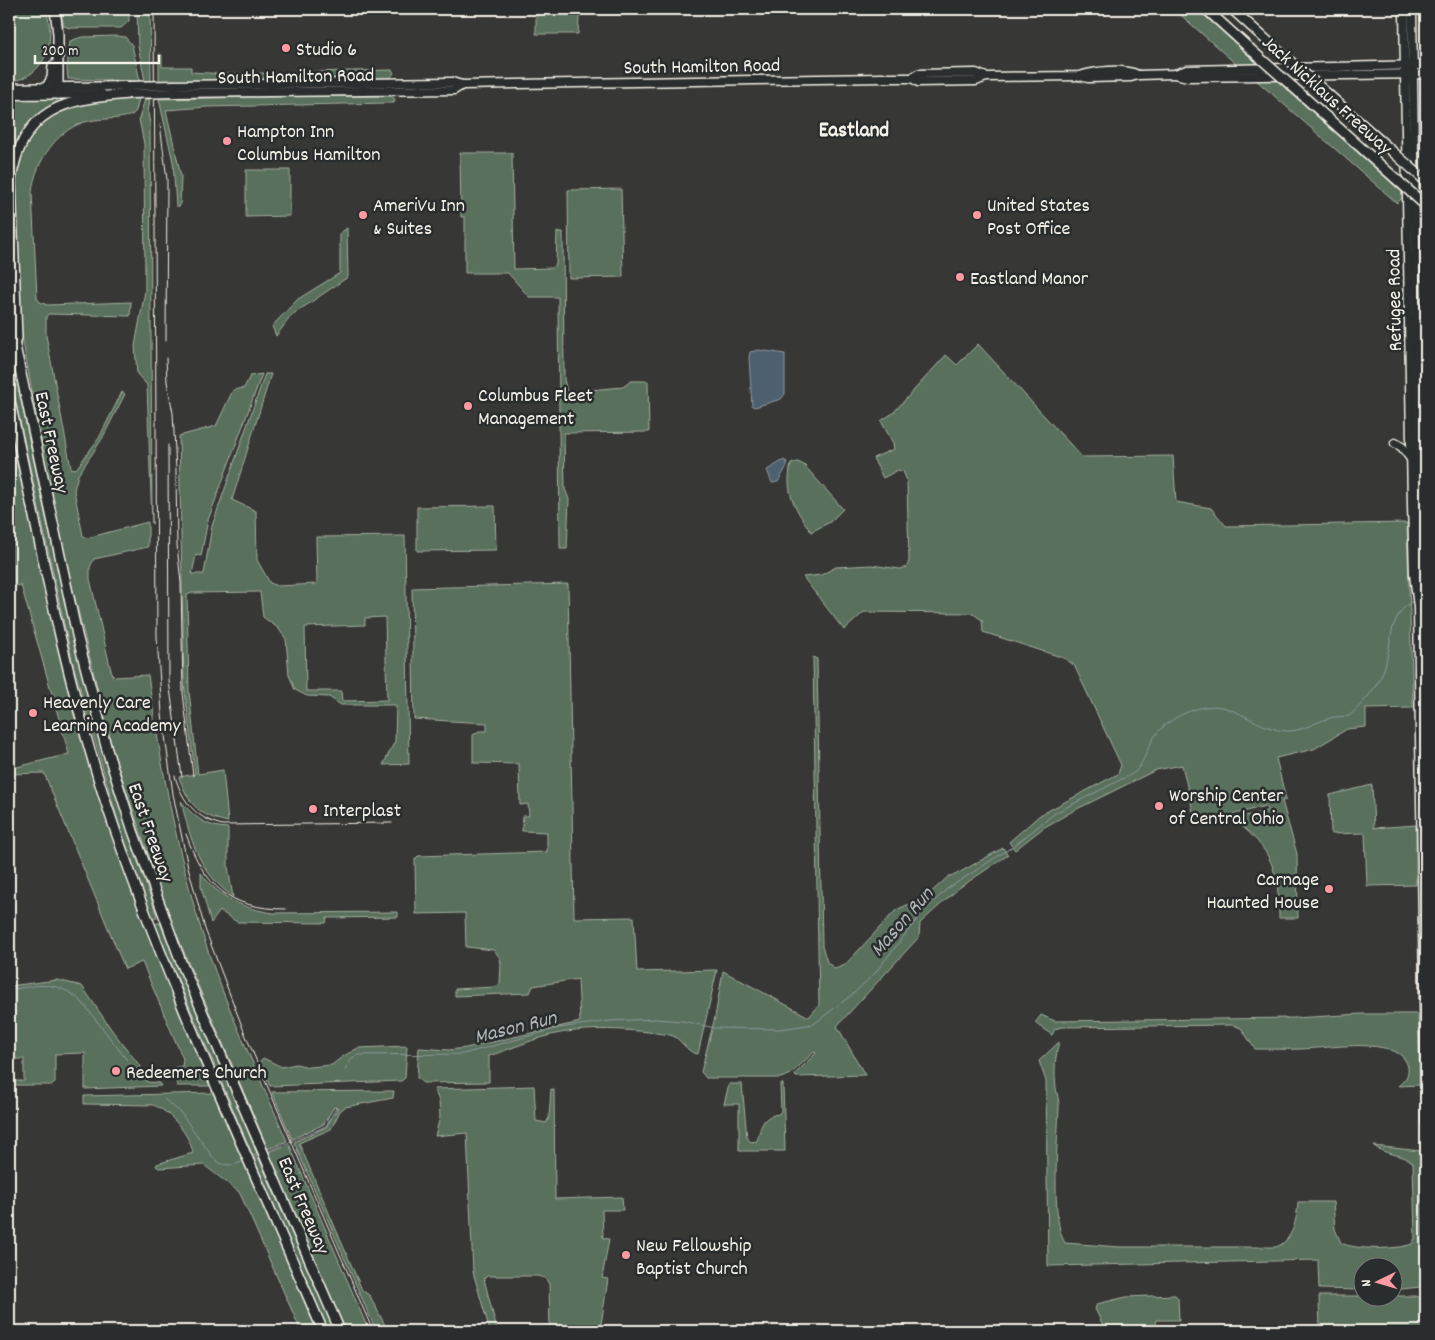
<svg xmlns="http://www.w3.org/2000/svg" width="1435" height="1340" viewBox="0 0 1435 1340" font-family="Dekko,sans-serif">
<rect width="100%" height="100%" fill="#373735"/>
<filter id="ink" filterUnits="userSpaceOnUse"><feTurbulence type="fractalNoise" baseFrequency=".02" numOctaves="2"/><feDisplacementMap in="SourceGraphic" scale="10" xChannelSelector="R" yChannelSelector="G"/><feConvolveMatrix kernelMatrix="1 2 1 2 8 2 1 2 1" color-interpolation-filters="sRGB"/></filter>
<g filter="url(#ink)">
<g fill="#596f5b" stroke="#a6b0a2" fill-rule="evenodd">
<path d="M9,9H46C56,42 47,76 9,82Z"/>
<path d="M60,9H129V21L121,28H70L64,26Z"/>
<path d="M137,9H150L151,81H145L138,46Z"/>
<path d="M587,9L579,18L578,34H536V10Z"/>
<path d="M1174,9H1197L1259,65H1237Z"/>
<path d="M117,36L125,37L132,45L140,81L68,79L67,69L70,41L82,37Z"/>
<path d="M159,54L162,55V67H191V72L225,74L392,70L394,73L390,78L159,81Z"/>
<path d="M1256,80H1276L1405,195L1397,203Z"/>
<path d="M308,96H391L395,99L394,103H389L207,107L166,110L181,176L180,206H176L173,162L159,99Z"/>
<path d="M9,99H58L56,104L37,119L9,179Z"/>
<path d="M90,99H139L136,111L132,115C118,120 103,118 89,121C58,127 35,162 32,192L37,298L40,302L47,305L131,302L130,316L48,314L46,317V335L71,468L76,469L99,438L122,392L125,394L102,439L78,475L74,490L83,536L87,538L148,522V547L94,559L90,567V579L112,675L115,677L148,675C161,767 178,859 207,948C229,1014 260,1077 287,1141L268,1149L171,922L113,751L71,582L44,458L23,342L18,296L14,193L16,166L26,141L36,128L59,110Z"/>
<path d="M145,99H150L148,113L150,124L152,524L147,385L137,374L135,346L145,291L144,144L139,119Z"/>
<path d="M460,153H512L514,269L553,268L556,264L557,232H563L564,379L567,392L623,387L631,381H648L649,432L564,433L565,489L569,499L567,549H560L558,297H529L508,273H465V217H461Z"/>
<path d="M246,170H290V216L246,217Z"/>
<path d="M621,189L623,277L569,278L568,190Z"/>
<path d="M347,228L348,277L292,315L276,336L272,326L298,299L340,273V233Z"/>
<path d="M9,344C50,537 88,730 157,915L156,918H152L117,818L72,660L9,371Z"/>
<path d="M978,344L1082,457L1173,456L1176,502L1211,508L1226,526L1407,523L1413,708L1366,709V727L1347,729L1314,749L1276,758L1286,800L1282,801L1297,854L1298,918H1279C1279,870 1272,849 1233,819L1267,811L1266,806L1196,824L1182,765L1156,770L1073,811L1043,828L1015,850L1009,842L1040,815L1118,774L1121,765L1074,665L1064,658L983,632L982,620L972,613L864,612L844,630L803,577L821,575L836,567L871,565L900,569L907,567L909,561L907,481L903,471L898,470L883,478L873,458L894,449L893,443L881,421L893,413L946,355L957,365Z"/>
<path d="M262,374L208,520L201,556L196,555L192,574H204L212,526L265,374H271L232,500L256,511L257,560L270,583L278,586L317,584L316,537L405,536L409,764L383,765L395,741L396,705H341L329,697L307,696L295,690L289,675L286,639L278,628L263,617L260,592L192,593L187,595L189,691L198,774L223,770L228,822C199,816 189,805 179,777L195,774L184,683L179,436L216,426L233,390L244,388L250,376ZM385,617L387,700L342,701L341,691H306L305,627L365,625V618Z"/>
<path d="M9,430C36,542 56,657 90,768C123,877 166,981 210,1086H177L173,1068L182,1066L183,1059L142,962L125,969L44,773L9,774V769L69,754L21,585L12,587V594L9,597Z"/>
<path d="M798,462L804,465L843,509L830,522L811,532C796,509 784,494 791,464Z"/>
<path d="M495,506L496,550L417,551V507Z"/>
<path d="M1426,510V736L1424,511Z"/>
<path d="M568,584L574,918L634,917L637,972L717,970L698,1054C686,1053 681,1037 670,1035C633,1029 584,1026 547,1036C528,1041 508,1050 489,1056V1082L423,1083L417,1078L419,1048L449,1050L466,1048L580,1022L578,979L533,986L530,993L455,996V989L495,987L500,984L501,964L500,958L494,950L466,947L465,913L416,914L415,859L418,856L547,852V832L522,831L523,816H529L528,804L520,805L519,764L473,763V735L479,731H487V723L414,719L412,588Z"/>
<path d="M813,657L817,659L822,946L827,962L835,969L845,965L896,910L927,896L949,876L955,875L1003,848L1008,855L959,888L920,923L919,937L837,1026L865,1075L796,1077L795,1074L816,1053L814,1052L791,1074L781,1078H706L701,1072L715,1017L723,971L809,1017L819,1005Z"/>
<path d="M1372,785L1374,828L1416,825V885L1367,886L1365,833L1331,834L1330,795Z"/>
<path d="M181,801C194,817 206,827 228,828V867L233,897C198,871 191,841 181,801Z"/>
<path d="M201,873C219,898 244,909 274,913L398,912V917L327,918L326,923L237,922L220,911L211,923L201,887Z"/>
<path d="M157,923H160L247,1128L257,1154L253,1156L155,925Z"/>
<path d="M57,980L82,986L111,1029L144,1071L147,1082L159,1083L161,1086L85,1089V1053L55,1054V1083L52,1085H14V1081H24V1059H9V986Z"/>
<path d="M1361,1014H1418L1420,1085L1398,1086C1405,1080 1409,1076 1408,1067C1402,1037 1338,1047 1317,1048C1296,1050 1276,1049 1255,1049L1241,1028L1233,1025L1062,1027L1055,1029L1052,1035L1035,1023L1041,1015L1055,1021L1294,1018Z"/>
<path d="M1059,1042C1055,1058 1054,1071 1056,1088C1057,1094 1059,1100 1059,1107C1058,1137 1050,1220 1065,1243L1120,1247H1276C1293,1241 1297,1219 1298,1202H1333L1335,1229L1341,1243C1356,1250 1396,1250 1412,1244L1415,1238L1413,1163C1403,1153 1386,1156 1374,1146L1421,1151L1423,1284L1420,1287L1393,1290L1392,1268H1362V1290L1319,1289L1318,1260L1048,1266L1046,1081L1039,1061Z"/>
<path d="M407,1046L405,1078L401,1081L270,1086L260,1061L263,1058L282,1067L296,1064L309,1067L332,1065L342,1057L358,1048Z"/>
<path d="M729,1084H742L747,1138L751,1142L757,1141C761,1126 762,1116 779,1114L781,1111L780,1084H783L785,1151H739V1104H724Z"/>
<path d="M534,1086L536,1121L546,1123L549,1118L551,1089L554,1090L555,1199L622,1197L623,1210H602L603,1238L609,1239L602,1278L608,1279L600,1331H550L549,1284L545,1278L537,1276H487L484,1279L497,1330L490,1331L473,1272L467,1133L435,1136L440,1117L439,1101L434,1089Z"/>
<path d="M394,1091L393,1098L345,1107L340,1111L331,1129L299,1143L362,1290L370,1296L388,1331H376L294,1142L326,1127L338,1108L334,1107L324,1124L292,1139L272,1092Z"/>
<path d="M213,1093L317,1331H301L242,1198L239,1192L204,1165L159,1168L156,1166L157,1164L193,1153C190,1135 170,1111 153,1105L84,1104V1096Z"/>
<path d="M289,1144L369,1331H346L269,1152Z"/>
<path d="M258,1157L325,1309L335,1331H329L254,1159Z"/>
<path d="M1175,1295L1178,1298L1179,1320H1156L1153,1331H1106L1095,1309L1097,1304L1126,1297Z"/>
<path d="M1319,1296H1416L1421,1298L1423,1302V1331H1320Z"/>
</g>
<g fill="#4d606f" stroke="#909a9f">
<path d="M759,350L785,354V394L781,399L755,407L752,406L749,358L750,352Z"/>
<path d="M784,460L787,462V466L778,482L772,483L767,470Z"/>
</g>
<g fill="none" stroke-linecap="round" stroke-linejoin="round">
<g stroke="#909a9f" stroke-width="1">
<path d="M1421,597L1426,594"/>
<path d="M9,990C40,985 56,979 82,1002L141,1078"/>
<path d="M345,1070L352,1058L358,1055L463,1054L559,1028L609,1021L655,1019L683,1021L715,1028L780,1029L814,1024L854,993L875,973L923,912L947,889L1015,845L1055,813L1134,773C1147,761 1146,741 1165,725C1180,713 1206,702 1226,708C1247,715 1263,729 1286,731C1302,732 1315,722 1330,718C1336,716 1343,717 1349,716C1363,704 1380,684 1385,666C1392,642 1388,616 1413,601"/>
<path d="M164,1099L180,1112L215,1160C225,1167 233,1166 244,1161"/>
<path d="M266,1152L326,1126L336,1108"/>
<path d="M253,1158L260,1154"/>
</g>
<defs>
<g id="primary">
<path d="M1404,9L1412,505L1414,574L1418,607L1426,1122"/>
<path d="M1412,9L1420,574L1418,586"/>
<path d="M1175,74L1188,77L1426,74"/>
<path d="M1080,76L1088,78L1131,77L1138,75L1175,74L1187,70L1426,65"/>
<path d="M912,78L918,74L976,73L986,77"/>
<path d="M174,85L452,82L462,85L882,78H912L918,82L976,81L986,77L1080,76C1095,71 1123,68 1138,75"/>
<path d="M9,88L129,86"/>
<path d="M174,93L454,90L462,85"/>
<path d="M9,95L102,94"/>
<path d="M1395,443L1402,447L1411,459"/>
</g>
<g id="highway">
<path d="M55,9L58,34V94"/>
<path d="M1206,9L1259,57"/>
<path d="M1232,9L1284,56"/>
<path d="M47,87L52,78L53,66"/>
<path d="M1293,87L1395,178"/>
<path d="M1321,88L1393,152"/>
<path d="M9,318L77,635L107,750L133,831L181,962L340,1331"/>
<path d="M17,338L11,180C22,108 65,99 128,94"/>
<path d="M9,397C38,533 63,671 106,803C166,984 248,1156 323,1331"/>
</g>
</defs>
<use href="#primary" stroke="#f4f1e8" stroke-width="11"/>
<use href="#highway" stroke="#f4f1e8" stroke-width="12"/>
<use href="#primary" stroke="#2a2d2e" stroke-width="8"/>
<use href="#highway" stroke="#2a2d2e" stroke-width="9"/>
<g stroke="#f4f1e8" stroke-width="1">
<path d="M154,9L157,637L162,714L173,794L188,867L205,929L245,1034L373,1331"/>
<path d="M160,124L167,180L166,341"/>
<path d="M166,358L167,382L173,413L176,470L177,545L181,583L183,693L193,776"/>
<path d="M168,445L169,681L182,777"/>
<path d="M175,776C182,801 196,819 223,825L392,823"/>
<path d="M186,834C204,886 229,909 286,909"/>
</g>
<defs>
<g id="primary-bridge">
<path d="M129,86L174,85"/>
<path d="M128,94L174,93"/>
</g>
<g id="highway-bridge">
<path d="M1284,56L1321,88"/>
<path d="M1259,57L1293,87"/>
<path d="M1393,152L1426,181"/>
<path d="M1395,178L1426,206"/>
</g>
</defs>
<use href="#primary-bridge" stroke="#f4f1e8" stroke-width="11" stroke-linecap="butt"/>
<use href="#highway-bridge" stroke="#f4f1e8" stroke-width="12" stroke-linecap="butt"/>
<use href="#primary-bridge" stroke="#2a2d2e" stroke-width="8"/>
<use href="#highway-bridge" stroke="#2a2d2e" stroke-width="9"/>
</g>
</g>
<g fill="#ff9aa2" stroke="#2a2d2e" stroke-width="2">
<circle cx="286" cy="48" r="5"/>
<circle cx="227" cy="141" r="5"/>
<circle cx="363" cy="215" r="5"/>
<circle cx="977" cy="215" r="5"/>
<circle cx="960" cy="277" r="5"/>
<circle cx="468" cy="406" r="5"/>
<circle cx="33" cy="713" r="5"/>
<circle cx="1159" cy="806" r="5"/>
<circle cx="313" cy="809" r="5"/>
<circle cx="1329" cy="889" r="5"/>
<circle cx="116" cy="1071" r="5"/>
<circle cx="626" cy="1255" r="5"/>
</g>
<g text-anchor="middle" stroke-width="5" stroke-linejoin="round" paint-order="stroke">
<g font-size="20" fill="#f4f1e8" stroke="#2a2d2e" text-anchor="start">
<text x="296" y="55">Studio 6</text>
<text x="237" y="137">Hampton Inn<tspan x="237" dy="23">Columbus Hamilton</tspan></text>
<text x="373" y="211">AmeriVu Inn<tspan x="373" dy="23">&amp; Suites</tspan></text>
<text x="987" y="211">United States<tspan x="987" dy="23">Post Office</tspan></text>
<text x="970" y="284">Eastland Manor</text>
<text x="478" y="401">Columbus Fleet<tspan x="478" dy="23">Management</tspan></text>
<text x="43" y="708">Heavenly Care<tspan x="43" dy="23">Learning Academy</tspan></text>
<text x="1169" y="801">Worship Center<tspan x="1169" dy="23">of Central Ohio</tspan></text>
<text x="323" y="816">Interplast</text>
<text x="1319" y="885" text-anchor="end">Carnage<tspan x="1319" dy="23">Haunted House</tspan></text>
<text x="126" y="1078">Redeemers Church</text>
<text x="636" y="1251">New Fellowship<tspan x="636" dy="23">Baptist Church</tspan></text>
</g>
<g font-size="20" fill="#f4f1e8" stroke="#2a2d2e">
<text transform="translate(702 65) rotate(-1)" y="7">South Hamilton Road</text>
<text transform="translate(296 75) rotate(-1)" y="7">South Hamilton Road</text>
<text transform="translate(1328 94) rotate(42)" y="7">Jack Nicklaus Freeway</text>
<text transform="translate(1393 300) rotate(-91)" y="7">Refugee Road</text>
<text transform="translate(53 442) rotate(78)" y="7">East Freeway</text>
<text transform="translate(152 832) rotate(71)" y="7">East Freeway</text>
<text transform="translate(305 1205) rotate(67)" y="7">East Freeway</text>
</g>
<g font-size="21" font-weight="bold" fill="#f4f1e8" stroke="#2a2d2e">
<text x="854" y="136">Eastland</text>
</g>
<g font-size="21" font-style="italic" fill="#b1b7b8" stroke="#2a2d2e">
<text transform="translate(901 921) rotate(-49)" y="7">Mason Run</text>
<text transform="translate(515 1026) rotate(-14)" y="7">Mason Run</text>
</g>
</g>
<rect width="1435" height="1340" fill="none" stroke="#2a2d2e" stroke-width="30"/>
<rect x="15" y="15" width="1405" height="1310" fill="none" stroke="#f4f1e8" stroke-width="2" filter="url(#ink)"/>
<g transform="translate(1378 1282) rotate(265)"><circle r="24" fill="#2a2d2e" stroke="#7b7b78"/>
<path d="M0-4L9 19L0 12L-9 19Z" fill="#ff9aa2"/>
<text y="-8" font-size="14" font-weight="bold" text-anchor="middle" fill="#f4f1e8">N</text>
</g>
<path d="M35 55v8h124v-8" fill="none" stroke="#f4f1e8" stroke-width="2.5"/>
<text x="42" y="55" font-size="15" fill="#f4f1e8" stroke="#2a2d2e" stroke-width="4" paint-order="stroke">200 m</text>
</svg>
